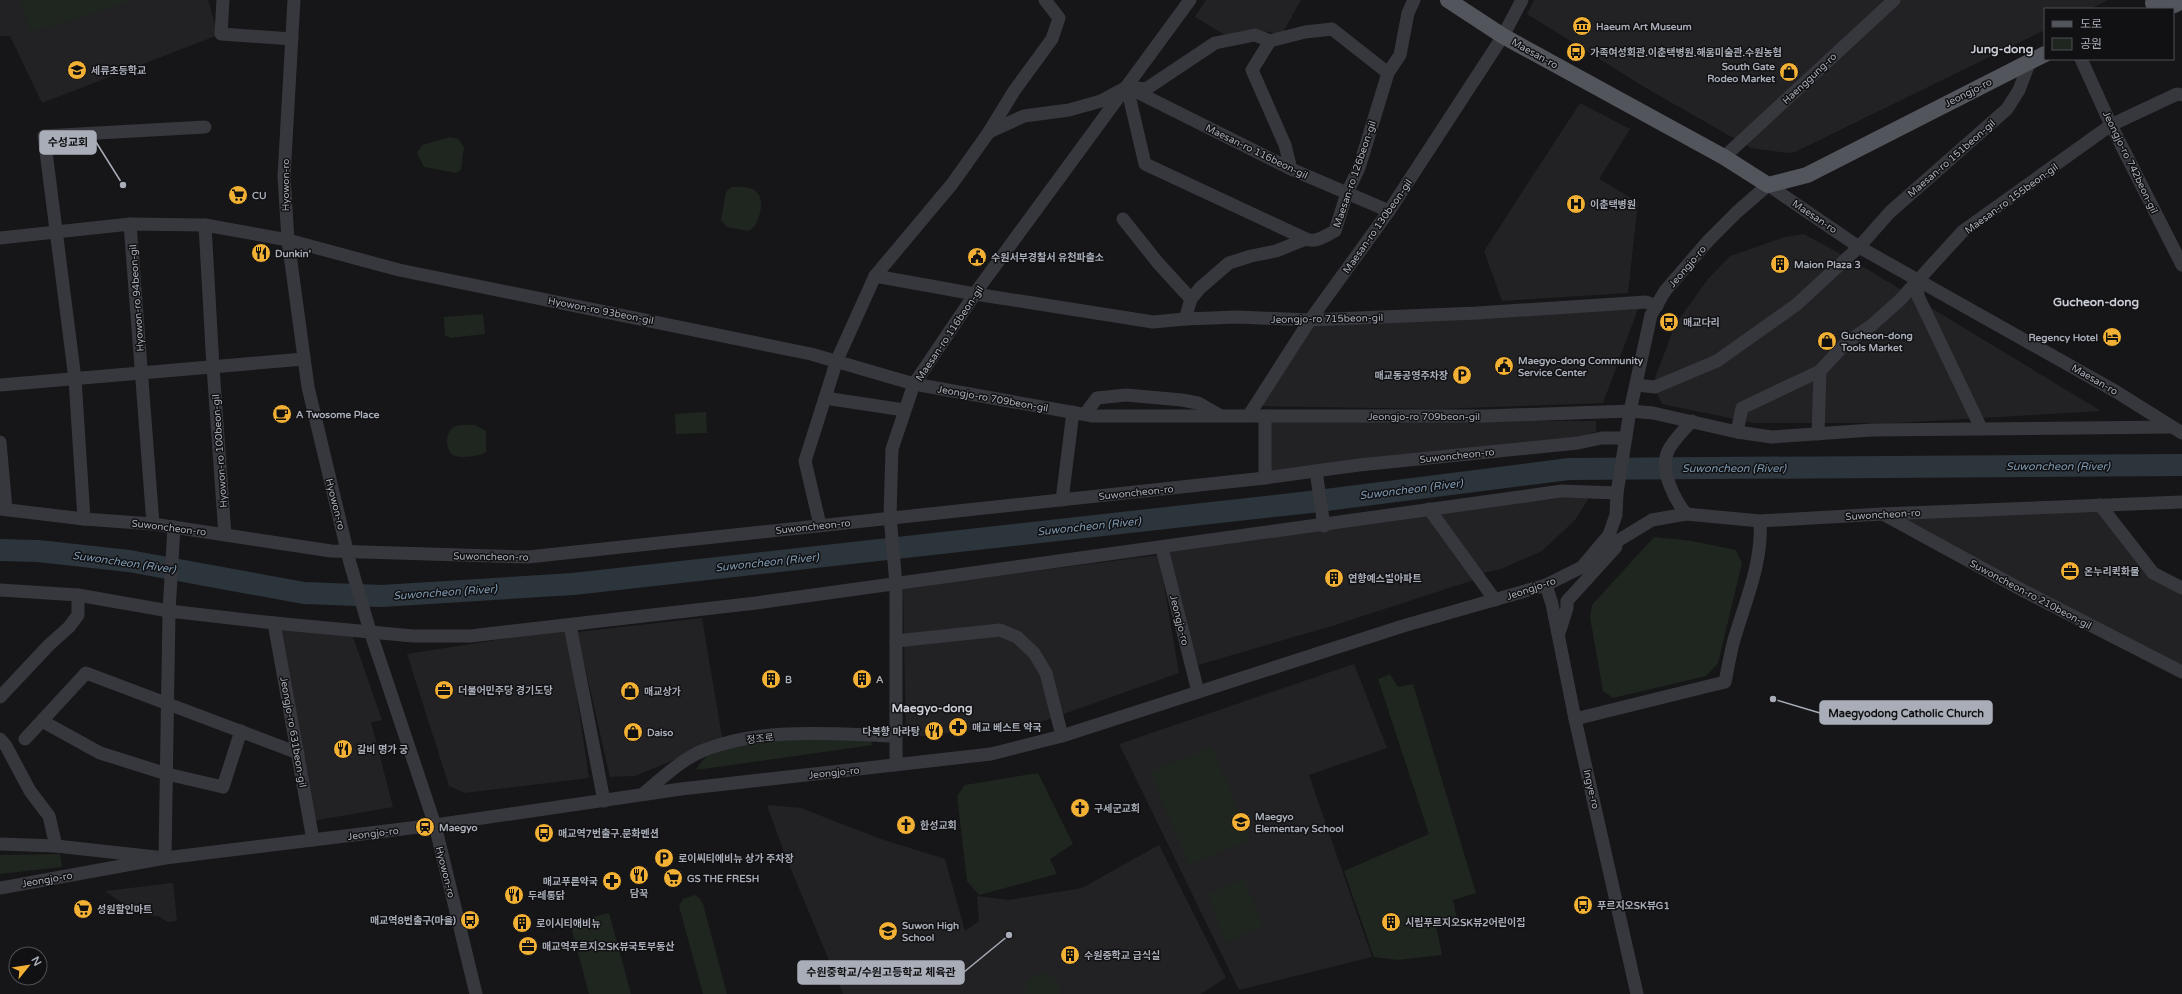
<svg xmlns="http://www.w3.org/2000/svg" width="2182" height="994" viewBox="0 0 2182 994" font-family="'Varela Round','Noto Sans KR',sans-serif">
<rect width="100%" height="100%" fill="#161618"/>
<g fill="#222225">
<path d="M0,0H208L218,35L42,103L10,36H0Z"/>
<path d="M1206,0H1301L1282,34L1254,30L1225,35L1195,17Z"/>
<path d="M1534,0H2108L2090,9H2045V30L1795,152L1787,153L1751,148L1646,88L1527,14Z"/>
<path d="M1580,103L1630,129L1599,179L1638,202L1628,293L1502,301L1484,251Z"/>
<path d="M1804,234L1857,263L2101,411L1894,423H1754L1662,404L1657,393L1655,378L1663,357L1675,325L1708,279L1730,256L1785,237Z"/>
<path d="M1638,309L1603,403L1437,409L1262,406L1313,323Z"/>
<path d="M1271,420H1399L1596,421V431L1578,439L1269,475Z"/>
<path d="M1567,498H1589L1575,520L1542,551L1501,569L1479,574L1438,511L1494,504Z"/>
<path d="M2098,509L2149,576L2182,592V668L1907,526L1909,515Z"/>
<path d="M1428,513L1477,579L1332,626L1198,665L1169,551Z"/>
<path d="M1159,555L1179,673L1041,722L906,738L903,588Z"/>
<path d="M702,618L722,737L686,755L635,776L610,777L577,632Z"/>
<path d="M279,626L352,634L382,720L371,722L393,807L312,821Z"/>
<path d="M567,629L589,778L465,793L449,786L407,654Z"/>
<path d="M1354,664L1387,748L1309,775L1372,957L1239,990L1119,744Z"/>
<path d="M767,805L801,808L878,838L945,859L965,931L979,921L977,896L1009,900L1082,888L1159,845L1226,978L1200,994H843L785,855Z"/>
<path d="M173,883L177,921L168,922L160,917L137,913L105,891Z"/>
</g>
<g fill="#1e261f">
<path d="M20,0H127L128,3L31,32Z"/>
<path d="M450,137L458,139L464,147L461,170L456,173L424,167L417,153L422,145Z"/>
<path d="M732,187C753,185 765,191 760,213C757,221 757,226 749,231L727,227L721,220L726,192Z"/>
<path d="M483,314L485,334L449,338V336H445L444,317Z"/>
<path d="M706,412L707,433L676,434L675,414Z"/>
<path d="M475,425L486,431V452C481,456 460,459 453,455C445,449 445,432 454,427C459,424 469,425 475,425Z"/>
<path d="M1654,537L1692,541L1736,550L1742,563L1718,663L1706,676L1613,698L1603,691L1590,617L1592,605Z"/>
<path d="M1390,674L1398,687L1413,684L1476,893L1453,900L1457,920L1436,926L1442,955L1398,960L1374,957L1344,871L1429,834L1378,679Z"/>
<path d="M831,737L869,739L873,745L696,770C701,761 708,754 718,750C751,738 796,740 831,737Z"/>
<path d="M1212,747L1250,840L1189,865L1150,772Z"/>
<path d="M1038,773L1073,844L1050,859L1057,874L979,895L967,881L957,796L965,785Z"/>
<path d="M60,854L62,867L0,874V855Z"/>
<path d="M1244,879L1263,927L1226,942L1207,894Z"/>
<path d="M695,895L700,899L703,904L727,994H703L679,906L683,899Z"/>
<path d="M609,913L631,994H589L570,923Z"/>
<path d="M1041,973C1052,974 1061,981 1060,994H1025C1024,983 1030,976 1041,973Z"/>
</g>
<g fill="none" stroke-linecap="round" stroke-linejoin="round">
<path stroke="#2c353c" stroke-width="22" d="M0,550L38,551L129,561L304,593L382,596L573,584L1310,502L1569,469L2182,465"/>
<g stroke="#37383d" stroke-width="13">
<path d="M223,0L221,34L292,39"/>
<path d="M294,0L284,176L288,240L308,387L350,563L370,631L435,825L476,994"/>
<path d="M2081,59L2111,125L2182,265"/>
<path d="M1127,87L1145,164L1306,239"/>
<path d="M1133,90L1291,169L1389,211"/>
<path d="M989,132L1024,116L1069,110L1101,101L1127,87L1146,89L1215,43L1255,35L1270,41"/>
<path d="M1724,157L1894,0"/>
<path d="M1291,169L1285,145L1252,70L1270,41L1305,32L1332,29L1388,73"/>
<path d="M1123,219L1158,263L1191,299L1185,319"/>
<path d="M130,224L153,524"/>
<path d="M205,225L213,367L225,535"/>
<path d="M0,238L130,224L205,225L288,240L399,270L811,354L914,384L1093,416H1485L1630,411L1653,413L1737,432L1772,437L1872,430L2172,427"/>
<path d="M875,276L975,294L1153,322L1185,319L1237,317L1310,320L1477,313L1646,302L1657,306"/>
<path d="M1917,280L1918,296L1981,428"/>
<path d="M1191,299L1200,288L1229,263L1251,256L1276,251L1306,239C1316,243 1325,236 1335,231L1347,193L1359,168L1388,73L1400,55L1408,13L1414,0"/>
<path d="M0,385L304,359"/>
<path d="M1636,385L1655,387L1717,361L1796,305L1859,247L1890,212L2007,109L2019,90L2030,61"/>
<path d="M825,398L904,410"/>
<path d="M1085,414L1097,398L1126,395L1182,400L1198,403L1219,415"/>
<path d="M1249,415L1310,320L1389,211L1503,36L1522,0"/>
<path d="M1737,432L1742,408L1820,371L1846,343L1872,325L1900,300L1963,231L2111,125L2177,94L2182,95"/>
<path d="M1818,434L1820,371"/>
<path d="M0,442L6,509"/>
<path d="M1316,471L1324,526"/>
<path d="M1265,478V416"/>
<path d="M1062,500L1073,412"/>
<path d="M2100,505L2153,573L2182,588"/>
<path d="M0,509L84,519L153,524L331,551L528,557L1265,478L1359,465L1578,443L1602,438H1626"/>
<path d="M1429,509L1495,600"/>
<path d="M1686,514C1675,500 1659,470 1668,451C1673,440 1684,430 1692,421"/>
<path d="M1883,514L2024,591L2182,672"/>
<path d="M84,519L75,379L44,136L205,127"/>
<path d="M820,525L805,461L837,360L875,276L952,184L989,132L1014,91L1052,39L1059,18L1045,0"/>
<path d="M1162,548L1198,692"/>
<path d="M1601,551L1652,520L1686,514L1760,521L1882,514L2182,502"/>
<path d="M1546,585L1552,604L1575,719L1637,994"/>
<path d="M0,590L78,595L169,611L274,623L413,636H470L756,603L1562,491L1617,493"/>
<path d="M274,623L313,840"/>
<path d="M570,625L604,801"/>
<path d="M1559,633L1567,608V601L1616,547"/>
<path d="M896,641L1000,630L1017,637L1034,653L1046,673L1062,736"/>
<path d="M0,697L49,645L69,627L78,615V595"/>
<path d="M1575,719L1725,682C1728,668 1730,654 1734,640C1745,602 1763,562 1760,521"/>
<path d="M42,721L100,753L167,774L223,787L241,731"/>
<path d="M0,739L6,746L30,791L49,816L56,846"/>
<path d="M25,739L86,673L298,753"/>
<path d="M896,765V584L890,516L892,449L914,384L981,285L1190,0"/>
<path d="M643,794C662,778 684,757 707,749C766,727 833,734 895,736"/>
<path d="M0,844L56,846L165,858L169,611L174,527"/>
<path d="M0,888L165,858L435,825L681,789L991,754L1062,736L1403,626L1546,585L1582,567L1609,535L1616,515L1617,493L1630,411L1651,315L1665,291L1708,241L1737,212L1768,185L1859,247L2115,391L2182,433"/>
</g>
<g stroke="#53555c" stroke-width="16">
<path d="M1448,0L1503,36L1724,157L1768,185L1807,175L2045,54"/>
<path d="M2153,3L2174,5L2182,1"/>
</g>
</g>
<defs>
<symbol id="museum-disc" viewBox="-11 -11 22 22"><circle r="9.5" fill="#f2b134" stroke="#111113"/><path d="M0-6L6-3V-2H-6V-3ZM-5-1h2V3h-2ZM-1-1h2V3h-2ZM3-1h2V3H3ZM-6 4H6V6H-6Z" fill="#111"/></symbol>
<symbol id="bus-disc" viewBox="-11 -11 22 22"><circle r="9.5" fill="#f2b134" stroke="#111113"/><path d="M-5-6H5V4H4V6H2V4H-2V6H-4V4H-5ZM-3.5-4V0h7V-4ZM-3.5 1.2v1.5H-2V1.2ZM2 1.2v1.5H3.5V1.2Z" fill="#111"/></symbol>
<symbol id="school-disc" viewBox="-11 -11 22 22"><circle r="9.5" fill="#f2b134" stroke="#111113"/><path d="M0-5L7-2L0 1L-7-2ZM-4 1L0 2.5L4 1V4Q0 6-4 4Z" fill="#111"/></symbol>
<symbol id="shop-disc" viewBox="-11 -11 22 22"><circle r="9.5" fill="#f2b134" stroke="#111113"/><path d="M-5-2.5h2.3a2.7 3.5 0 0 1 5.4 0H5L5.5 6h-11ZM-1.5-2.5h3a1.5 2.3 0 0 0-3 0Z" fill="#111"/></symbol>
<symbol id="supermarket-disc" viewBox="-11 -11 22 22"><circle r="9.5" fill="#f2b134" stroke="#111113"/><path d="M-6-5.5h2.5l.6 2H6L4.5 2H-2.5L-4.4-4H-6ZM-1.5 3.2a1.3 1.3 0 1 0 .1 0ZM3 3.2a1.3 1.3 0 1 0 .1 0Z" fill="#111"/></symbol>
<symbol id="hospital-disc" viewBox="-11 -11 22 22"><circle r="9.5" fill="#f2b134" stroke="#111113"/><path d="M-5-5h3v3.5h4V-5h3V5h-3V1.5h-4V5h-3Z" fill="#111"/></symbol>
<symbol id="restaurant-disc" viewBox="-11 -11 22 22"><circle r="9.5" fill="#f2b134" stroke="#111113"/><path d="M-5-6h1v4h1v-4h1v4h1v-4h1v5L-1.5 .5V6h-2V.5L-5-1ZM5-6V6H3V1.5H1.5Q1.5-4 5-6Z" fill="#111"/></symbol>
<symbol id="civic-disc" viewBox="-11 -11 22 22"><circle r="9.5" fill="#f2b134" stroke="#111113"/><path d="M-.6-6.5H3V-4.5H.6V-3L4-1V1h2V6H-6V1h2V-1L-.6-3ZM-1.2 2.5V6h2.4V2.5Z" fill="#111"/></symbol>
<symbol id="building-disc" viewBox="-11 -11 22 22"><circle r="9.5" fill="#f2b134" stroke="#111113"/><path d="M-4-6H4V6H1V3H-1V6H-4ZM-2.5-4.3h1.7v1.8h-1.7ZM.8-4.3h1.7v1.8H.8ZM-2.5-1h1.7V.8h-1.7ZM.8-1h1.7V.8H.8Z" fill="#111"/></symbol>
<symbol id="hotel-disc" viewBox="-11 -11 22 22"><circle r="9.5" fill="#f2b134" stroke="#111113"/><path d="M-6-4.5h1.5V1H6V5H4.5V3h-9V5H-6ZM-4 0a1.8 1.8 0 1 1 3.6 0ZM.5 0V-2.5h3Q6-2.5 6 0Z" fill="#111"/></symbol>
<symbol id="parking-disc" viewBox="-11 -11 22 22"><circle r="9.5" fill="#f2b134" stroke="#111113"/><path d="M-3.5-5.5H1a3.5 3.5 0 0 1 0 7H-1V5.5H-3.5ZM-1-3.4V-.6H.8a1.4 1.4 0 0 0 0-2.8Z" fill="#111"/></symbol>
<symbol id="cafe-disc" viewBox="-11 -11 22 22"><circle r="9.5" fill="#f2b134" stroke="#111113"/><path d="M-5.5-4.5H6V0H3Q3 3.5 0 3.5H-2.5Q-5.5 3.5-5.5 0ZM3-3.2v2h1.7v-2ZM-6 4.5H4V6H-6Z" fill="#111"/></symbol>
<symbol id="office-disc" viewBox="-11 -11 22 22"><circle r="9.5" fill="#f2b134" stroke="#111113"/><path d="M-6-3h4V-5.5h4V-3h4V5H-6ZM-1-4.5V-3h2v-1.5ZM-6 0V1H6V0Z" fill="#111"/></symbol>
<symbol id="pharmacy-disc" viewBox="-11 -11 22 22"><circle r="9.5" fill="#f2b134" stroke="#111113"/><path d="M-2-6h4v4h4v4h-4v4h-4v-4h-4v-4h4Z" fill="#111"/></symbol>
<symbol id="church-disc" viewBox="-11 -11 22 22"><circle r="9.5" fill="#f2b134" stroke="#111113"/><path d="M-1.2-6h2.4v3.5h3.3v2.4h-3.3V6h-2.4V-.1h-3.3v-2.4h3.3Z" fill="#111"/></symbol>
<symbol id="station-disc" viewBox="-11 -11 22 22"><circle r="9.5" fill="#f2b134" stroke="#111113"/><path d="M-3-6H3Q5-6 5-4V2Q5 4 3 4L4.5 6H3L1.5 4h-3L-3 6H-4.5L-3 4Q-5 4-5 2V-4Q-5-6-3-6ZM-3.5-4v3h7v-3ZM-3.5 1v1.5H-2V1ZM2 1v1.5H3.5V1Z" fill="#111"/></symbol>
</defs>
<g fill-rule="evenodd">
<use href="#museum-disc" x="1571" y="15" width="22" height="22"/>
<use href="#bus-disc" x="1565" y="41" width="22" height="22"/>
<use href="#school-disc" x="66" y="59" width="22" height="22"/>
<use href="#shop-disc" x="1778" y="61" width="22" height="22"/>
<use href="#supermarket-disc" x="227" y="184" width="22" height="22"/>
<use href="#hospital-disc" x="1565" y="193" width="22" height="22"/>
<use href="#restaurant-disc" x="250" y="242" width="22" height="22"/>
<use href="#civic-disc" x="966" y="246" width="22" height="22"/>
<use href="#building-disc" x="1769" y="253" width="22" height="22"/>
<use href="#bus-disc" x="1658" y="311" width="22" height="22"/>
<use href="#hotel-disc" x="2101" y="326" width="22" height="22"/>
<use href="#shop-disc" x="1816" y="330" width="22" height="22"/>
<use href="#civic-disc" x="1493" y="355" width="22" height="22"/>
<use href="#parking-disc" x="1451" y="364" width="22" height="22"/>
<use href="#cafe-disc" x="271" y="403" width="22" height="22"/>
<use href="#office-disc" x="2059" y="560" width="22" height="22"/>
<use href="#building-disc" x="1323" y="567" width="22" height="22"/>
<use href="#building-disc" x="760" y="668" width="22" height="22"/>
<use href="#building-disc" x="851" y="668" width="22" height="22"/>
<use href="#office-disc" x="433" y="679" width="22" height="22"/>
<use href="#shop-disc" x="619" y="680" width="22" height="22"/>
<use href="#pharmacy-disc" x="947" y="716" width="22" height="22"/>
<use href="#restaurant-disc" x="923" y="720" width="22" height="22"/>
<use href="#shop-disc" x="622" y="721" width="22" height="22"/>
<use href="#restaurant-disc" x="332" y="738" width="22" height="22"/>
<use href="#church-disc" x="1069" y="797" width="22" height="22"/>
<use href="#school-disc" x="1230" y="811" width="22" height="22"/>
<use href="#church-disc" x="895" y="814" width="22" height="22"/>
<use href="#station-disc" x="414" y="816" width="22" height="22"/>
<use href="#bus-disc" x="533" y="822" width="22" height="22"/>
<use href="#parking-disc" x="653" y="847" width="22" height="22"/>
<use href="#restaurant-disc" x="628" y="864" width="22" height="22"/>
<use href="#supermarket-disc" x="662" y="867" width="22" height="22"/>
<use href="#pharmacy-disc" x="601" y="870" width="22" height="22"/>
<use href="#restaurant-disc" x="503" y="884" width="22" height="22"/>
<use href="#bus-disc" x="1572" y="894" width="22" height="22"/>
<use href="#supermarket-disc" x="72" y="898" width="22" height="22"/>
<use href="#bus-disc" x="459" y="909" width="22" height="22"/>
<use href="#building-disc" x="1380" y="911" width="22" height="22"/>
<use href="#building-disc" x="511" y="912" width="22" height="22"/>
<use href="#school-disc" x="877" y="920" width="22" height="22"/>
<use href="#office-disc" x="517" y="935" width="22" height="22"/>
<use href="#building-disc" x="1059" y="944" width="22" height="22"/>
</g>
<g text-anchor="middle" stroke-width="3" stroke-linejoin="round" paint-order="stroke">
<g font-size="10" font-weight="bold" fill="#a8adb8" stroke="#111113" text-anchor="start">
<text x="1596" y="30">Haeum Art Museum</text>
<text x="1590" y="56">가족여성회관.이춘택병원.해움미술관.수원농협</text>
<text x="1775" y="70" text-anchor="end">South Gate<tspan x="1775" dy="12">Rodeo Market</tspan></text>
<text x="91" y="74">세류초등학교</text>
<text x="252" y="199">CU</text>
<text x="1590" y="208">이춘택병원</text>
<text x="275" y="257">Dunkin'</text>
<text x="991" y="261">수원서부경찰서 유천파출소</text>
<text x="1794" y="268">Maion Plaza 3</text>
<text x="1683" y="326">매교다리</text>
<text x="1841" y="339">Gucheon-dong<tspan x="1841" dy="12">Tools Market</tspan></text>
<text x="2098" y="341" text-anchor="end">Regency Hotel</text>
<text x="1518" y="364">Maegyo-dong Community<tspan x="1518" dy="12">Service Center</tspan></text>
<text x="1448" y="379" text-anchor="end">매교동공영주차장</text>
<text x="296" y="418">A Twosome Place</text>
<text x="2084" y="575">온누리퀵화물</text>
<text x="1348" y="582">연향예스빌아파트</text>
<text x="785" y="683">B</text>
<text x="876" y="683">A</text>
<text x="458" y="694">더불어민주당 경기도당</text>
<text x="644" y="695">매교상가</text>
<text x="972" y="731">매교 베스트 약국</text>
<text x="920" y="735" text-anchor="end">다복향 마라탕</text>
<text x="647" y="736">Daiso</text>
<text x="357" y="753">갈비 명가 궁</text>
<text x="1094" y="812">구세군교회</text>
<text x="1255" y="820">Maegyo<tspan x="1255" dy="12">Elementary School</tspan></text>
<text x="920" y="829">한성교회</text>
<text x="439" y="831">Maegyo</text>
<text x="558" y="837">매교역7번출구.문화멘션</text>
<text x="678" y="862">로이씨티에비뉴 상가 주차장</text>
<text x="687" y="882">GS THE FRESH</text>
<text x="598" y="885" text-anchor="end">매교푸른약국</text>
<text x="639" y="897" text-anchor="middle">담꾹</text>
<text x="528" y="899">두레통닭</text>
<text x="1597" y="909">푸르지오SK뷰G1</text>
<text x="97" y="913">성원할인마트</text>
<text x="456" y="924" text-anchor="end">매교역8번출구(마을)</text>
<text x="1405" y="926">시립푸르지오SK뷰2어린이집</text>
<text x="536" y="927">로이시티애비뉴</text>
<text x="902" y="929">Suwon High<tspan x="902" dy="12">School</tspan></text>
<text x="542" y="950">매교역푸르지오SK뷰국토부동산</text>
<text x="1084" y="959">수원중학교 급식실</text>
</g>
<g font-size="10" fill="#a8adb8" stroke="#111113">
<text transform="translate(1535 53) rotate(29)" y="4">Maesan-ro</text>
<text transform="translate(1809 78) rotate(-43)" y="4">Haenggung-ro</text>
<text transform="translate(1968 92) rotate(-27)" y="4">Jeongjo-ro</text>
<text transform="translate(1257 151) rotate(26)" y="4">Maesan-ro 116beon-gil</text>
<text transform="translate(1951 158) rotate(-41)" y="4">Maesan-ro 151beon-gil</text>
<text transform="translate(2131 162) rotate(64)" y="4">Jeongjo-ro 742beon-gil</text>
<text transform="translate(1354 174) rotate(-71)" y="4">Maesan-ro 126beon-gil</text>
<text transform="translate(285 185) rotate(-90)" y="4">Hyowon-ro</text>
<text transform="translate(2011 198) rotate(-36)" y="4">Maesan-ro 155beon-gil</text>
<text transform="translate(1815 216) rotate(34)" y="4">Maesan-ro</text>
<text transform="translate(1377 226) rotate(-55)" y="4">Maesan-ro 130beon-gil</text>
<text transform="translate(1687 266) rotate(-49)" y="4">Jeongjo-ro</text>
<text transform="translate(136 298) rotate(-94)" y="4">Hyowon-ro 94beon-gil</text>
<text transform="translate(601 310) rotate(11)" y="4">Hyowon-ro 93beon-gil</text>
<text transform="translate(1327 318) rotate(-1)" y="4">Jeongjo-ro 715beon-gil</text>
<text transform="translate(949 333) rotate(-56)" y="4">Maesan-ro 116beon-gil</text>
<text transform="translate(2095 379) rotate(30)" y="4">Maesan-ro</text>
<text transform="translate(993 398) rotate(10)" y="4">Jeongjo-ro 709beon-gil</text>
<text x="1424" y="420">Jeongjo-ro 709beon-gil</text>
<text transform="translate(219 451) rotate(-94)" y="4">Hyowon-ro 100beon-gil</text>
<text transform="translate(1457 455) rotate(-6)" y="4">Suwoncheon-ro</text>
<text transform="translate(1136 492) rotate(-6)" y="4">Suwoncheon-ro</text>
<text transform="translate(336 504) rotate(76)" y="4">Hyowon-ro</text>
<text transform="translate(1883 514) rotate(-3)" y="4">Suwoncheon-ro</text>
<text transform="translate(813 526) rotate(-6)" y="4">Suwoncheon-ro</text>
<text transform="translate(169 527) rotate(7)" y="4">Suwoncheon-ro</text>
<text transform="translate(491 556) rotate(1)" y="4">Suwoncheon-ro</text>
<text transform="translate(1531 588) rotate(-19)" y="4">Jeongjo-ro</text>
<text transform="translate(2031 594) rotate(28)" y="4">Suwoncheon-ro 210beon-gil</text>
<text transform="translate(1180 620) rotate(76)" y="4">Jeongjo-ro</text>
<text transform="translate(294 732) rotate(80)" y="4">Jeongjo-ro 631beon-gil</text>
<text transform="translate(760 738) rotate(-6)" y="4">정조로</text>
<text transform="translate(834 772) rotate(-6)" y="4">Jeongjo-ro</text>
<text transform="translate(1592 789) rotate(77)" y="4">Ingye-ro</text>
<text transform="translate(373 833) rotate(-7)" y="4">Jeongjo-ro</text>
<text transform="translate(446 872) rotate(76)" y="4">Hyowon-ro</text>
<text transform="translate(47 879) rotate(-10)" y="4">Jeongjo-ro</text>
</g>
<g font-size="11" font-style="italic" fill="#7f9bb3" stroke="#111113">
<text x="2058" y="470">Suwoncheon (River)</text>
<text x="1734" y="472">Suwoncheon (River)</text>
<text transform="translate(1411 489) rotate(-7)" y="4">Suwoncheon (River)</text>
<text transform="translate(1089 526) rotate(-6)" y="4">Suwoncheon (River)</text>
<text transform="translate(124 562) rotate(8)" y="4">Suwoncheon (River)</text>
<text transform="translate(767 562) rotate(-6)" y="4">Suwoncheon (River)</text>
<text transform="translate(445 592) rotate(-4)" y="4">Suwoncheon (River)</text>
</g>
<g font-size="12" font-weight="bold" fill="#c9ccd4" stroke="#111113">
<text x="2002" y="53">Jung-dong</text>
<text x="2096" y="306">Gucheon-dong</text>
<text x="932" y="712">Maegyo-dong</text>
</g>
</g>
<path fill="none" stroke="#a8adb8" stroke-width="1.5" d="M123 185L96 142M1773 699L1820 713M1009 935L964 972"/>
<g fill="#a8adb8" stroke="#111113" stroke-width="1.5">
<circle cx="123" cy="185" r="4"/>
<circle cx="1773" cy="699" r="4"/>
<circle cx="1009" cy="935" r="4"/>
</g>
<g fill="#a8adb8" stroke="#a8adb8" stroke-width="1.5">
<rect x="40" y="131" width="56" height="23" rx="4"/>
<rect x="1820" y="701" width="172" height="23" rx="4"/>
<rect x="798" y="961" width="166" height="23" rx="4"/>
</g>
<g font-size="11" text-anchor="middle" font-weight="bold" fill="#111">
<text x="68" y="146">수성교회</text>
<text x="1906" y="717">Maegyodong Catholic Church</text>
<text x="881" y="976">수원중학교/수원고등학교 체육관</text>
</g>
<rect x="2044" y="8" width="130" height="52" fill="#111113" stroke="#4d4f55"/>
<rect x="2052" y="21" width="20" height="6" fill="#53555c" stroke="#4d4f55"/>
<text x="2080" y="28" font-size="12" fill="#a8adb8">도로</text>
<rect x="2052" y="38" width="20" height="12" fill="#1e261f" stroke="#4d4f55"/>
<text x="2080" y="48" font-size="12" fill="#a8adb8">공원</text>
<g transform="translate(28 966) rotate(60)"><circle r="19" fill="#111113" stroke="#4d4f55"/>
<path d="M0-3L7 15L0 10L-7 15Z" fill="#f2b134"/>
<text y="-6" font-size="11" font-weight="bold" text-anchor="middle" fill="#a8adb8">N</text>
</g>
</svg>
